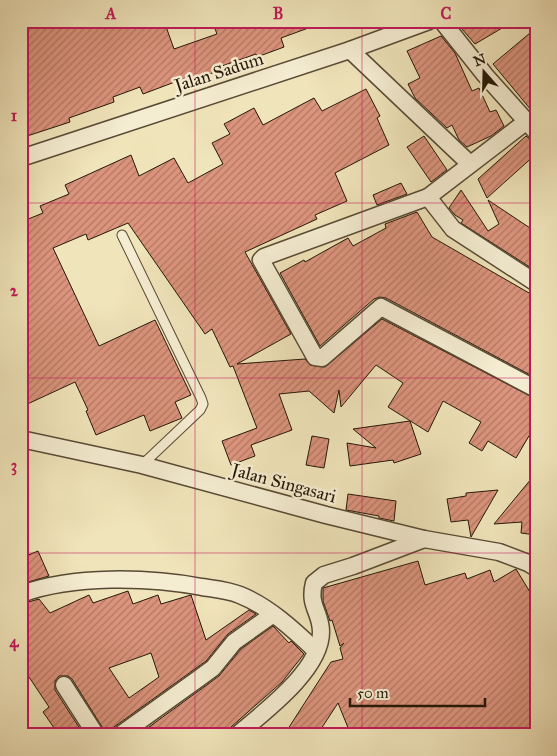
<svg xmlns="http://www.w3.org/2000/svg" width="557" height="756" viewBox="0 0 557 756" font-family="'IM FELL Great Primer',serif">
<defs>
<pattern id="building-hatch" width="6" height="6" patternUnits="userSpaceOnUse" patternTransform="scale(1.25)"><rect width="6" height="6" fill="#dc947d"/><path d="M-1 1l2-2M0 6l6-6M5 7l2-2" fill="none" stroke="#b27864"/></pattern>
</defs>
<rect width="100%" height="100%" fill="#f0e4ba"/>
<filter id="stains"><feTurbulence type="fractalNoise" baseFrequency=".004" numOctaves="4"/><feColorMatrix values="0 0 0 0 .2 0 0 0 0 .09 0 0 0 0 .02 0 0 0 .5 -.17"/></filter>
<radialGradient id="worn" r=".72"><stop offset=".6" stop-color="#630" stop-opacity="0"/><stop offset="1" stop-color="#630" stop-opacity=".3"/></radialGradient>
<g fill="url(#building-hatch)" stroke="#251707" fill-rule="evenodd">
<path d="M21,21H164L174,49L217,34L212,21H322V23L281,38L284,47L257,57L256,54L222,66L223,69L190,81L188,77L143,94L140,87L113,97L114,102L69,118L70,122L21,138Z"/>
<path d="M475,21H514L475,44L462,29Z"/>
<path d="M536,28V116L493,64Z"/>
<path d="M441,36L455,53L472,91L479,88L490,112L496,110L504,126L491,136L467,147L459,140L452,125L447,128L415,98L408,84L420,78L407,51Z"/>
<path d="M366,89L380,116L377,118L389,145L335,173L347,201L315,215L317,219L245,252L291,334L237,364L305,359L310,365L325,367L382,319L536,399V424L516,458L488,441L482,451L469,443L481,422L443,401L428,432L388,407L403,383L376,365L341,407L339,390L334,413L309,391L279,394L292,430L251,445L255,456L231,465L222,441L257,428L233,366L230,367L212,329L205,334L128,223L88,240L86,234L53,248L99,346L155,320L191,395L175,402L182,418L150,431L144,415L96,435L86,411L88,410L75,382L21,407V222L43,213L40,206L69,194L65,185L131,155L139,176L174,158L188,183L223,164L212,143L230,134L224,124L254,108L263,125L314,98L322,111Z"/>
<path d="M424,136L447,170L431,182L407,147Z"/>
<path d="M526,136L532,141L536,142V154L487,198L478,179Z"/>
<path d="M401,183L407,194L377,205L373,195Z"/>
<path d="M461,190L488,231L499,224L488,200L536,232V271L461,223L463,220L455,215L449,208Z"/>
<path d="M417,212L432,237L536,297V378L386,298L380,297L374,299L320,346L280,273L304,260L305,262L348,238L353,246L386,228L385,224Z"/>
<path d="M410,421L421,454L394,463L393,460L350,466L347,443L376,448L353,429Z"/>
<path d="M312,436L329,439L324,468L306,465Z"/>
<path d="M536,473V535L521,533L522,522L494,524Z"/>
<path d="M498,490L471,537L468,520L451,522L447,499L466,496V493Z"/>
<path d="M348,494L396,501L394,521L379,518V516L346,510Z"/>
<path d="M38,551L49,576L21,584V558Z"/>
<path d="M418,561L425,585L465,573L467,579L490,570L494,582L516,569L536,602V725L521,730L523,735H351L338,703L317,735H284L331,662L343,659L340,648L344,643L340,646L332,620L330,621L323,601V588Z"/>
<path d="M128,591L133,604L158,595L161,604L191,595L206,640L249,610L256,614L228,634L206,661L114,727L110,735H106L104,730L72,679L68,676H59L55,681V690L84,735H59L43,712L49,707L29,677L21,682V604L39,599L50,613L89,595L93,603ZM151,653L159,677L129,698L109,668Z"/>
<path d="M273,626L289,643L291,641L304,654L282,682L231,727L227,733L225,735H138L219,676L241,649Z"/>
</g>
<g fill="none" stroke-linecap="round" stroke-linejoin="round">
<defs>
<path id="lane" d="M122,235L201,398L203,404L200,410L142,465"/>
<g id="street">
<path d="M442,21L485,75L536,132"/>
<path d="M350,50L470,164"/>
<path d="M527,121L428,197L264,257L261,260L315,357L322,358L381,307L536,389"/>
<path d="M21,158L350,50L429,21"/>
<path d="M428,197L453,229L536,283"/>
<path d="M21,439L142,465L326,515L424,539L499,552L528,563L536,568"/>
<path d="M21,594C74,575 148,577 202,587C215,589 228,590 240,595C268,606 294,630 316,651"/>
<path d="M64,685L96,735"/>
<path d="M120,735L198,679L213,668L234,642L272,615"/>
<path d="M237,735C264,712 321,670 321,632C321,612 308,606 314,583L324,575L353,566L424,539"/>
</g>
</defs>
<use href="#lane" stroke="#584a34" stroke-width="11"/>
<use href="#street" stroke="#584a34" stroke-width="19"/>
<use href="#lane" stroke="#f5edd2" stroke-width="9"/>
<use href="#street" stroke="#f5edd2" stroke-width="16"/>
</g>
<path fill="none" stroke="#c2185b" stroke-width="1" stroke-opacity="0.55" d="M195,21V735M362,21V735M21,203H536M21,378H536M21,553H536"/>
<g text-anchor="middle" stroke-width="5" stroke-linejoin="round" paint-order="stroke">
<g font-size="18" fill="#251707" stroke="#f5edd2">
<text transform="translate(219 72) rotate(-18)" y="6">Jalan Sadum</text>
<text transform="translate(284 483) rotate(15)" y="6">Jalan Singasari</text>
</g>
</g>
<rect width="557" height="756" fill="none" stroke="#f0e4ba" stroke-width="55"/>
<g transform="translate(484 72) rotate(340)" stroke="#f5edd2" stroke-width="4" paint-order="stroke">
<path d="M0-4L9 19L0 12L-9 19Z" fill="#251707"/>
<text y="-8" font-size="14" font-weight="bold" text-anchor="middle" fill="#251707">N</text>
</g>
<path d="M350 698v8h135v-8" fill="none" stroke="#251707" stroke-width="2.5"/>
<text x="357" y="698" font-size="15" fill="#251707" stroke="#f5edd2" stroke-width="4" paint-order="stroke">50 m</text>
<rect x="28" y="28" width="502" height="700" fill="none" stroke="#c2185b" stroke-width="2"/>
<g font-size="16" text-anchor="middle" font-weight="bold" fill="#c2185b">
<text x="111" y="19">A</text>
<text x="278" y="19">B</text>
<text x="446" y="19">C</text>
<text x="14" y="121">1</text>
<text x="14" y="296">2</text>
<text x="14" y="471">3</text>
<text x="14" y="647">4</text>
</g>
<rect width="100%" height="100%" filter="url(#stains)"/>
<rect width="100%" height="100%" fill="url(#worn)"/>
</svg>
